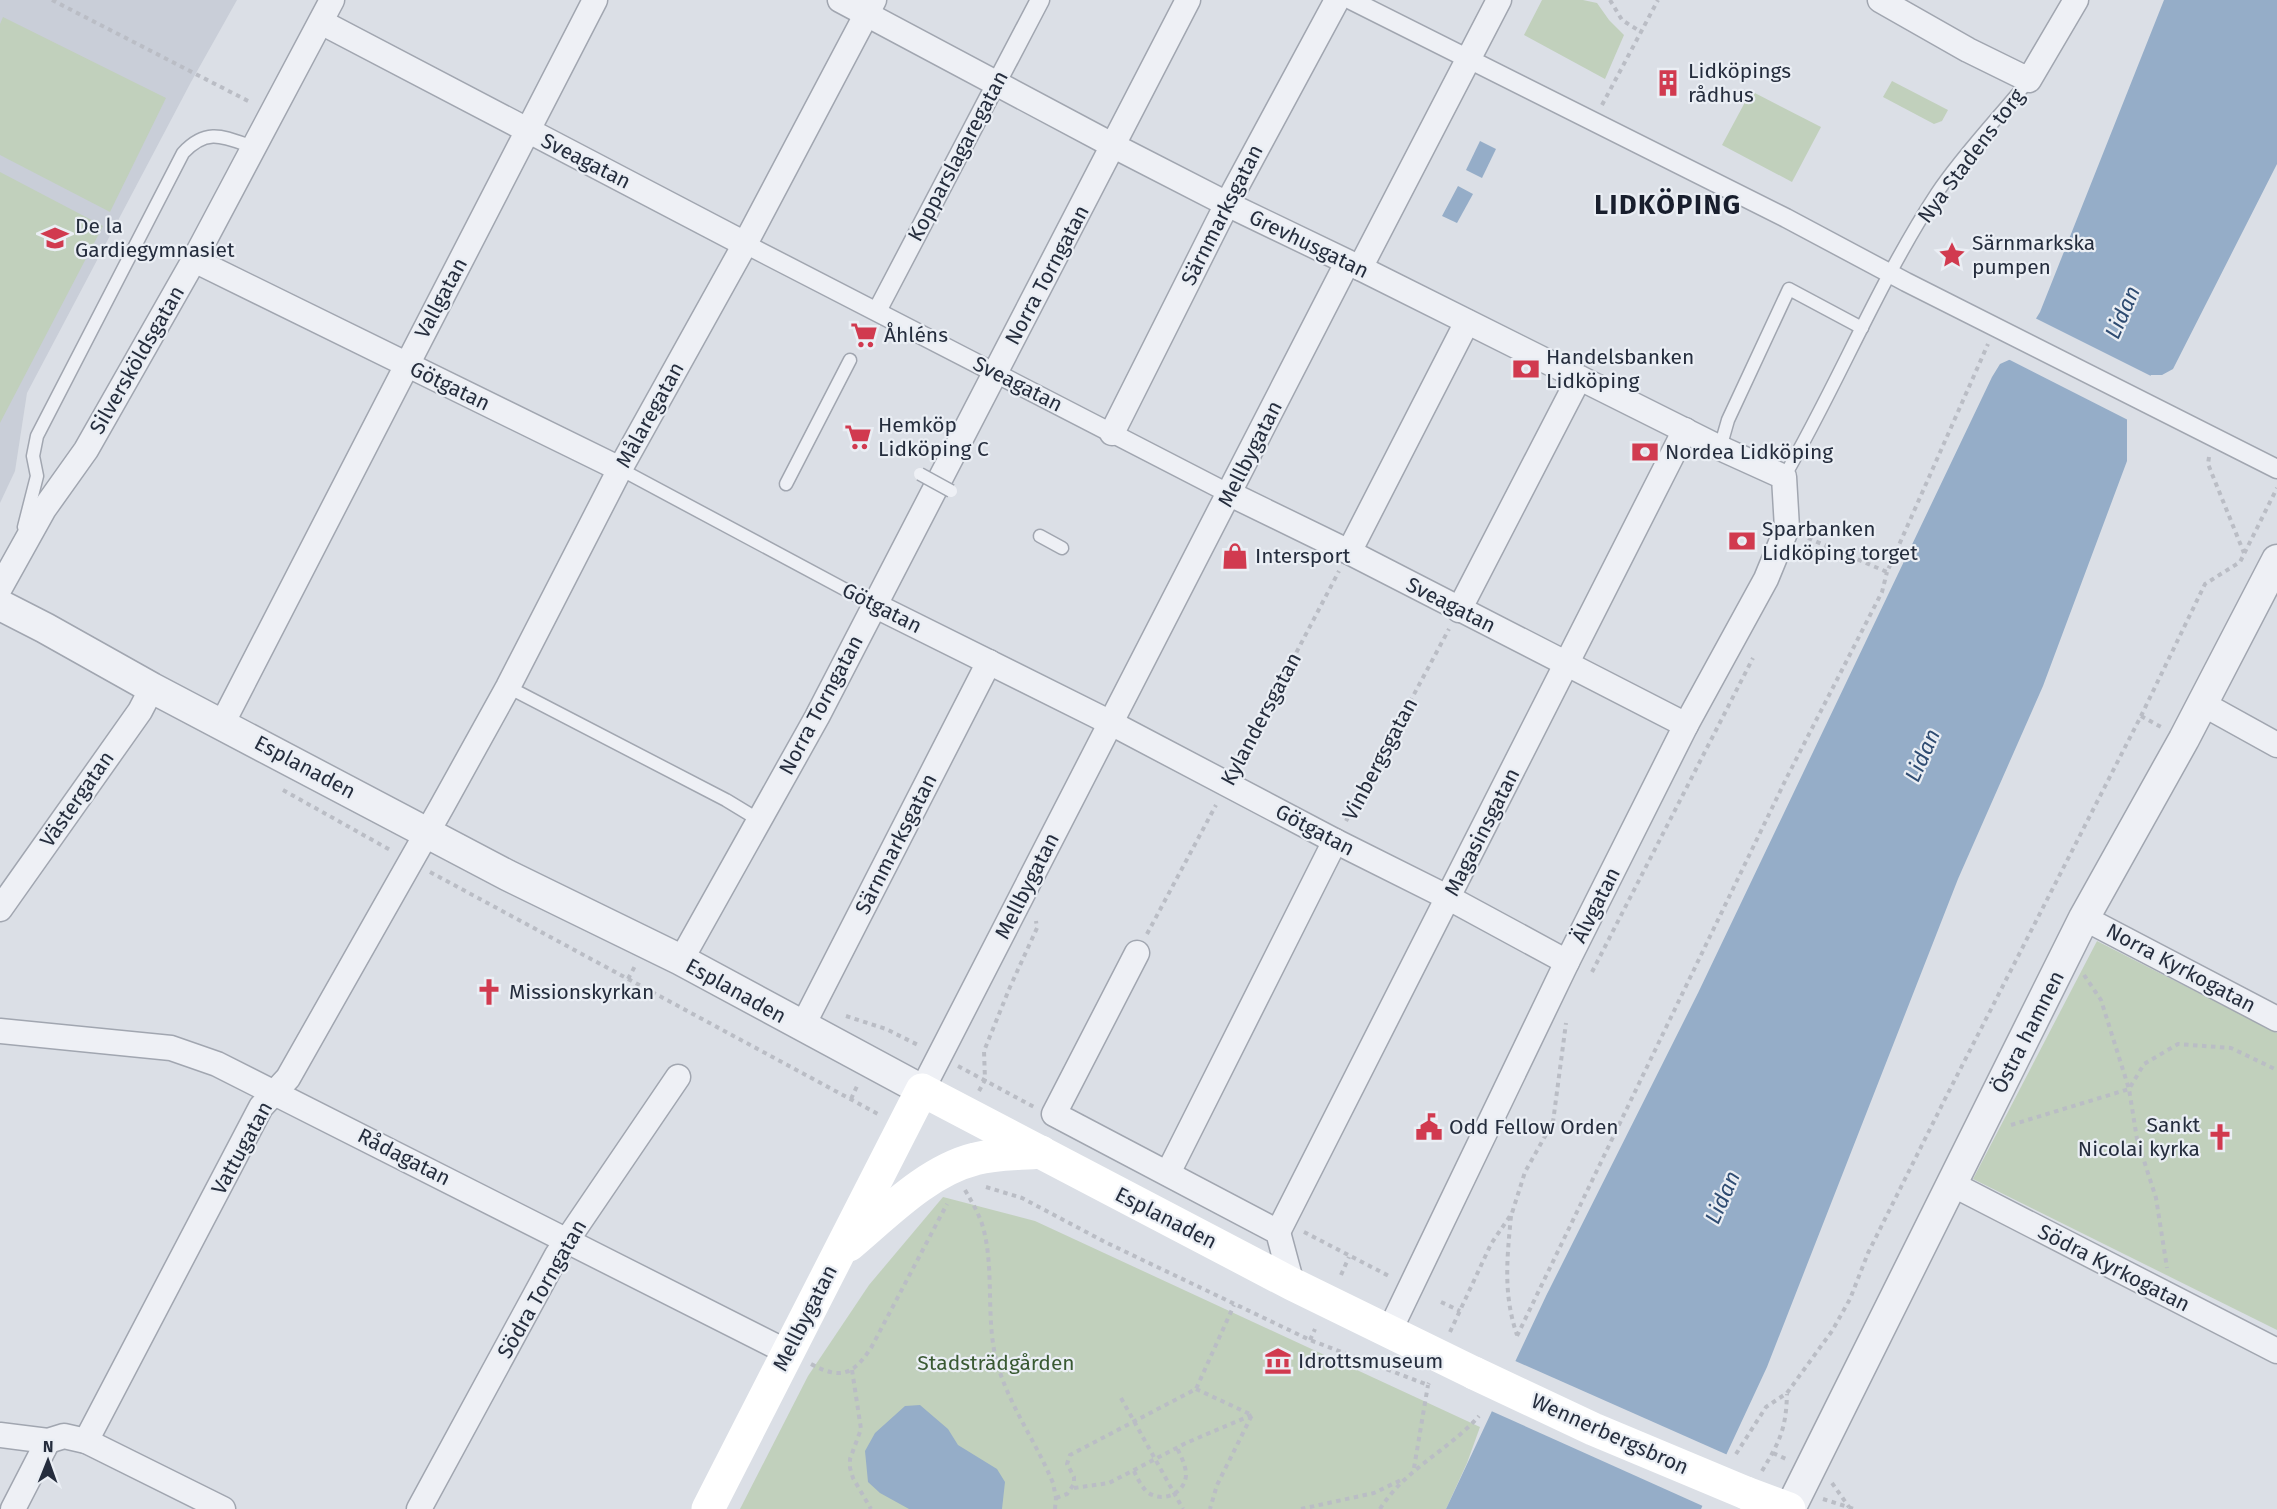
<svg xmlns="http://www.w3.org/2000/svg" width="2277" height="1509" viewBox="0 0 2277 1509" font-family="'Fira Sans',sans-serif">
<rect width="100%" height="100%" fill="#dbdfe6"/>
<path fill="#c9ced8" d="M0,0H237L191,82L27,393L15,471L0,503Z"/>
<g fill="#c1d0bc">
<path d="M1542,0H1583L1597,3L1609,20L1624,35L1605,79L1524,35Z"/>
<path d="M3,17L166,98L110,212L0,155V24Z"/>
<path d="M1892,81L1948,110L1942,121L1934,124L1883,97Z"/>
<path d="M1751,91L1821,127L1792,182L1722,145Z"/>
<path d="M0,172L103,226L0,423Z"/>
<path d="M2097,941L2277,1033V1330L1973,1179Z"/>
<path d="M943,1197L1035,1221L1480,1427L1467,1463L1446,1509H740L808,1376L869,1285Z"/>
</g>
<g fill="#95adc8">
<path d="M2164,0H2277V164L2173,369L2162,375H2151L2127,415V461L2043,686L1958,879L1767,1367L1701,1509H1446L1546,1296L1698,993L1992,377L2000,364L2011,359L2040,312Z"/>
<path d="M1480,141L1496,149L1482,178L1466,170Z"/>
<path d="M1458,186L1473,194L1457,223L1442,216Z"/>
<path d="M920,1405L948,1429L958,1445L997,1469L1005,1482L1002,1509H909L880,1493L868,1482L865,1451L875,1433L905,1406Z"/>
</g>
<g fill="#dbdfe6">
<path d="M2033,317L2155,378H2153L2130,416V421L2006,358L2009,357Z"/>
<path d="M1513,1360L1730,1456L1705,1507L1489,1410Z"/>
</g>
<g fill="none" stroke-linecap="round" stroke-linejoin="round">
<defs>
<g id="service">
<path d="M1720,448L1728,420L1789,289L1862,328"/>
<path d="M620,469L874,605"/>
<path d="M1784,477C1838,384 1878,283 1937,193C1963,154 1999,117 2029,80"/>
<path d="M786,484L850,360"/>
<path d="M24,527L37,476L33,456L37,436L183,153C207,127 224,137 253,147"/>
<path d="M1040,536L1062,548"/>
<path d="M508,687L726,800L759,820"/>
</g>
<g id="pedestrian">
<path d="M1351,0L1786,218L1906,282L2277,469"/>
<path d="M745,244L1230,494"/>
<path d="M877,311L1040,0"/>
</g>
<g id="minor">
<path d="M840,0L1114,146L1227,204L1360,268L1720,448L1784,477L1787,528L1766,579L1686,725L1567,962L1389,1332"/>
<path d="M1880,0L1968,50L2029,80L2076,0"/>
<path d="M321,22L745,244"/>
<path d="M194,260L620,469"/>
<path d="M1360,268L1499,0"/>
<path d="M1112,433L1227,204L1337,0"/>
<path d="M1230,494L1349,552L1686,725"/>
<path d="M1349,552L1467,322"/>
<path d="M0,588L44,509L86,450L194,260L332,0"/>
<path d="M874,605L1111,723L1335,841L1449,898L1567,962"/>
<path d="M1459,610L1579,378"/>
<path d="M2203,704L2277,745"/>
<path d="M222,724L595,0"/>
<path d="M0,909L140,711L152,688"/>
<path d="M2084,918L2277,1019"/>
<path d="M1137,953L1054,1114L1278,1232L1292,1284"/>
<path d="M681,960L817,717L1188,0"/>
<path d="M802,1027L989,662"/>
<path d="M0,1031L171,1048L217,1064L787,1352"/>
<path d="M922,1090L1347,263"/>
<path d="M1168,1173L1335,841"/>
<path d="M1952,1184L2277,1351"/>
<path d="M1278,1232L1685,430"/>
<path d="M0,1435L48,1441L64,1436L86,1441L223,1509"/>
<path d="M86,1441L261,1107L288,1078L441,808L508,687L620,469L745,244L874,0"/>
<path d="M13,1509L48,1441"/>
<path d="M419,1509L557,1255L678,1077"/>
</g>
<g id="tertiary">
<path d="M0,605L45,628L152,688L507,875L681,960L922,1090"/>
<path d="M1790,1509L2084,918L2184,739L2277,560"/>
</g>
</defs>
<use href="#service" stroke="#a1a6b0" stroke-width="15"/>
<use href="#pedestrian" stroke="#a1a6b0" stroke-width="21"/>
<use href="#minor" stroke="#a1a6b0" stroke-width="27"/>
<use href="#tertiary" stroke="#a1a6b0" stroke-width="33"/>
<g stroke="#babdc5" stroke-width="4" stroke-dasharray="4.5 4.5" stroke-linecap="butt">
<path d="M52,0L252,103"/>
<path d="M1610,0L1622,20L1641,32"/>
<path d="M1602,105L1658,0"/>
<path d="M2209,457L2208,464L2244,553"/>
<path d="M1808,538L1887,572L1988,344"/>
<path d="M2141,716L2161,727"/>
<path d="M1238,764L1339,571"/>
<path d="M283,790L392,851"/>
<path d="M1346,821L1449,629"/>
<path d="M430,872L878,1114"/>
<path d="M1147,934L1216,805"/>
<path d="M1592,972L1753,658"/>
<path d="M2084,975L2101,1000L2129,1089L2137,1139L2156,1198L2167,1268"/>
<path d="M628,979L635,966"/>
<path d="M846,1016L886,1029L920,1046"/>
<path d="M958,1066L1034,1107"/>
<path d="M979,1091L985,1080L984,1051L1010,987L1037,928L1036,921"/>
<path d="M851,1099L858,1084"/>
<path d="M2011,1125L2129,1089L2144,1064L2178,1044L2231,1048L2277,1070"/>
<path d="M986,1187L1022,1198L1105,1242L1310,1340L1428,1385L1429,1383"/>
<path d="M965,1190C972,1202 979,1214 983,1227C995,1271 985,1319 997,1363C1009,1405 1036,1442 1053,1483L1056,1498L1055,1509"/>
<path d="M1511,1216C1507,1259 1503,1294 1517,1335"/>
<path d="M1304,1232L1389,1276"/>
<path d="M1341,1275L1349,1257"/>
<path d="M1441,1302L1460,1311"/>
<path d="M1450,1332L1491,1244L1512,1213L1525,1172L1553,1122L1566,1023"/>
<path d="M1517,1336L1787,777L1882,592L1887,572"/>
<path d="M1310,1340L1315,1329"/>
<path d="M811,1364C841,1380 853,1375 871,1348L947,1204"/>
<path d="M852,1370L861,1429L850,1459V1468L853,1478L871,1509"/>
<path d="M1196,1389L1252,1415L1217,1485L1210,1509"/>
<path d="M1121,1398L1183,1509"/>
<path d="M1773,1453L1786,1459"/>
<path d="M1736,1454L1766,1407L1787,1393L1832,1331L1850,1299L1868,1253L1944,1101L2141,716L2205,584L2240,562L2277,488"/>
<path d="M1414,1468L1428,1385"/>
<path d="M1134,1471C1137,1478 1141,1485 1146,1491C1161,1504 1185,1494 1186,1475C1186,1466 1181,1456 1177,1448"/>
<path d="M1762,1471C1780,1441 1786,1429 1787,1394"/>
<path d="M1832,1483L1849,1507"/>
<path d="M1074,1488L1109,1483L1186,1443L1252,1415"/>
<path d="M1056,1498L1067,1494L1074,1484V1477L1067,1464L1070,1455L1196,1389L1234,1305"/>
<path d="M1823,1499L1854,1509"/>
<path d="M1301,1509L1374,1493L1401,1480"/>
<path d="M1380,1509C1405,1469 1449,1450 1479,1416"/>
</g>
<use href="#service" stroke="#eef0f5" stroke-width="12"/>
<use href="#pedestrian" stroke="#eef0f5" stroke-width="18"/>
<use href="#minor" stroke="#eef0f5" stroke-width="24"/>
<use href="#tertiary" stroke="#eef0f5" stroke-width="30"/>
<g stroke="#fff" stroke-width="33">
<path d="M849,1245C886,1214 927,1171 975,1159C996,1153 1019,1154 1041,1152"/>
<path d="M1746,1493L1789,1509"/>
<path d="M708,1509L922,1090L1292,1284L1474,1373"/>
</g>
<defs>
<path id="service-bridge" d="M920,474L951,491"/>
</defs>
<use href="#service-bridge" stroke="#a1a6b0" stroke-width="15" stroke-linecap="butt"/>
<use href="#service-bridge" stroke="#eef0f5" stroke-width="12"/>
<path stroke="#fff" stroke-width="33" d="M1474,1373L1593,1429L1746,1493"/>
</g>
<defs>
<symbol id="building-bare" viewBox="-9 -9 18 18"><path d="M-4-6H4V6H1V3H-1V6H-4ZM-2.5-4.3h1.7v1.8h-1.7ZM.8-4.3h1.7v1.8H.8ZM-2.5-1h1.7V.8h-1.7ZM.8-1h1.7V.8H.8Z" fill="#d13a4f" stroke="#eaeef4" stroke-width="2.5" paint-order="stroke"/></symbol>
<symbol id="school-bare" viewBox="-9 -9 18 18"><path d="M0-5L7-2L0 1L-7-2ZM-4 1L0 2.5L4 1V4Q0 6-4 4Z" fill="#d13a4f" stroke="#eaeef4" stroke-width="2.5" paint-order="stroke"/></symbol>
<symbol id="sight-bare" viewBox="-9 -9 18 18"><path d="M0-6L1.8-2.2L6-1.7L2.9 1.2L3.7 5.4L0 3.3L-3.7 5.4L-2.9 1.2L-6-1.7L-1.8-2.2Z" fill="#d13a4f" stroke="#eaeef4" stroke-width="2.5" paint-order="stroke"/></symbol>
<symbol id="supermarket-bare" viewBox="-9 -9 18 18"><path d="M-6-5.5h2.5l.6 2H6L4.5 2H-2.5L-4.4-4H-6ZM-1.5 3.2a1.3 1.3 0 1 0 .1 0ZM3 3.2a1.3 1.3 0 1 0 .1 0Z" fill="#d13a4f" stroke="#eaeef4" stroke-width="2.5" paint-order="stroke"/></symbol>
<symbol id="bank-bare" viewBox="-9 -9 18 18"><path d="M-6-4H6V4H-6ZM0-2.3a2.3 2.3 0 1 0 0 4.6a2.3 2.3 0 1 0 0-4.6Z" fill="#d13a4f" stroke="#eaeef4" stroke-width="2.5" paint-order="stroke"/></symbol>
<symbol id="shop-bare" viewBox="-9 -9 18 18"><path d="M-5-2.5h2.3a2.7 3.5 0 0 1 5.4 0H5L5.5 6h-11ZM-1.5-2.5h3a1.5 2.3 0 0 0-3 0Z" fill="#d13a4f" stroke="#eaeef4" stroke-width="2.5" paint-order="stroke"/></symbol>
<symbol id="church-bare" viewBox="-9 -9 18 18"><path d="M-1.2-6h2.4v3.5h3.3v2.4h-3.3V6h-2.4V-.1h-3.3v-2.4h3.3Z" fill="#d13a4f" stroke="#eaeef4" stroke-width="2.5" paint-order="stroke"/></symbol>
<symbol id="civic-bare" viewBox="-9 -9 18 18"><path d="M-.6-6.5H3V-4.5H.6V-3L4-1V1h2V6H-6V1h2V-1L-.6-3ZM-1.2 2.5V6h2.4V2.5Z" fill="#d13a4f" stroke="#eaeef4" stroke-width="2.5" paint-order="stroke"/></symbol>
<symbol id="museum-bare" viewBox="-9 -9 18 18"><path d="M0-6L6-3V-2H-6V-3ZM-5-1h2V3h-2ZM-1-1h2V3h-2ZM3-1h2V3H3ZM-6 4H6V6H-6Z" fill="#d13a4f" stroke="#eaeef4" stroke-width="2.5" paint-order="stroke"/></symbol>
</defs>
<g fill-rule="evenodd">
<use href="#building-bare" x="1649" y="64" width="38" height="38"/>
<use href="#school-bare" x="36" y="219" width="38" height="38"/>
<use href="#sight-bare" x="1933" y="236" width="38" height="38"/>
<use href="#supermarket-bare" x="845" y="316" width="38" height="38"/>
<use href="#bank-bare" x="1507" y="350" width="38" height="38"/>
<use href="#supermarket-bare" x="839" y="418" width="38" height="38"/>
<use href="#bank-bare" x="1626" y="433" width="38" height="38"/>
<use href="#bank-bare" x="1723" y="522" width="38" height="38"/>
<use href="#shop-bare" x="1216" y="537" width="38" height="38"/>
<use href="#church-bare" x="470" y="973" width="38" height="38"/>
<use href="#civic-bare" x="1410" y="1108" width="38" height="38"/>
<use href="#church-bare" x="2201" y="1118" width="38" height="38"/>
<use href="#museum-bare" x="1259" y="1342" width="38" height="38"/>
</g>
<g text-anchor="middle" stroke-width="4.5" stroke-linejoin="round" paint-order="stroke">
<g font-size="21" fill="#252d3d" stroke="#eaeef4" text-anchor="start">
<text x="1688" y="78">Lidköpings<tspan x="1688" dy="24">rådhus</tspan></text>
<text x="75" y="233">De la<tspan x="75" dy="24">Gardiegymnasiet</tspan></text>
<text x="1972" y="250">Särnmarkska<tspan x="1972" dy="24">pumpen</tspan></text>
<text x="884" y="342">Åhléns</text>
<text x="1546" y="364">Handelsbanken<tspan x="1546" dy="24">Lidköping</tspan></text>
<text x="878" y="432">Hemköp<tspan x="878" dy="24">Lidköping C</tspan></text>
<text x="1665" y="459">Nordea Lidköping</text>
<text x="1762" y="536">Sparbanken<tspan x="1762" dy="24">Lidköping torget</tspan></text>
<text x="1255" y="563">Intersport</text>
<text x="509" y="999">Missionskyrkan</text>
<text x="2200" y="1132" text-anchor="end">Sankt<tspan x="2200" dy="24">Nicolai kyrka</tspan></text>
<text x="1449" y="1134">Odd Fellow Orden</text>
<text x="1298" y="1368">Idrottsmuseum</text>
</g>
<g font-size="21" fill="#252d3d" stroke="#eaeef4">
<text transform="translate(958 156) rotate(-62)" y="7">Kopparslagaregatan</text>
<text transform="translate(1971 156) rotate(-53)" y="7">Nya Stadens torg</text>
<text transform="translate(586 161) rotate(27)" y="7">Sveagatan</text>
<text transform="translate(1222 215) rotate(-63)" y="7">Särnmarksgatan</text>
<text transform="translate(1309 244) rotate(26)" y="7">Grevhusgatan</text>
<text transform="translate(1047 275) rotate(-62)" y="7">Norra Torngatan</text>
<text transform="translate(441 298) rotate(-62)" y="7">Vallgatan</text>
<text transform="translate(137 360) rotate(-60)" y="7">Silversköldsgatan</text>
<text transform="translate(1018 384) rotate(27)" y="7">Sveagatan</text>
<text transform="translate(450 386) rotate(26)" y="7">Götgatan</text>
<text transform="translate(650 415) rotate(-61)" y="7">Målaregatan</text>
<text transform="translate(1250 454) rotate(-63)" y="7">Mellbygatan</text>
<text transform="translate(1451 605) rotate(27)" y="7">Sveagatan</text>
<text transform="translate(882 608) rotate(27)" y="7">Götgatan</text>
<text transform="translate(821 705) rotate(-62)" y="7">Norra Torngatan</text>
<text transform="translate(1261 719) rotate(-62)" y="7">Kylandersgatan</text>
<text transform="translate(1380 759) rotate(-62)" y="7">Vinbergsgatan</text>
<text transform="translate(305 767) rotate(28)" y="7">Esplanaden</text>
<text transform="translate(77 799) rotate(-55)" y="7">Västergatan</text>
<text transform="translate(1315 830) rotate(28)" y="7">Götgatan</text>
<text transform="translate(1482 832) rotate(-63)" y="7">Magasinsgatan</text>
<text transform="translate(896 844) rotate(-63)" y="7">Särnmarksgatan</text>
<text transform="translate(1027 886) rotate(-63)" y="7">Mellbygatan</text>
<text transform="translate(1596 905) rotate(-63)" y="7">Älvgatan</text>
<text transform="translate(2181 968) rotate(28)" y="7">Norra Kyrkogatan</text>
<text transform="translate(736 991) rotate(29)" y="7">Esplanaden</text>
<text transform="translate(2028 1032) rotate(-63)" y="7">Östra hamnen</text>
<text transform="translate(242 1148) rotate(-61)" y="7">Vattugatan</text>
<text transform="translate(404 1157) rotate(27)" y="7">Rådagatan</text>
<text transform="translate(1166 1218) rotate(27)" y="7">Esplanaden</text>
<text transform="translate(2114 1268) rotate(27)" y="7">Södra Kyrkogatan</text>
<text transform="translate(542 1289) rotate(-60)" y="7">Södra Torngatan</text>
<text transform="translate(805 1318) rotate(-63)" y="7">Mellbygatan</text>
<text transform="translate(1610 1434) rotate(24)" y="7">Wennerbergsbron</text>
</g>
<g font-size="21" fill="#395932" stroke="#eaeef4">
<text x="996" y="1370">Stadsträdgården</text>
</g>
<g font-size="22" font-style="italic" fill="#2e4b71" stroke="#eaeef4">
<text transform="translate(2122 312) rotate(-66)" y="8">Lidan</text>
<text transform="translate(1922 755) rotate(-66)" y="8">Lidan</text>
<text transform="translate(1722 1197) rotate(-66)" y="8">Lidan</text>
</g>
<g font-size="27" font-weight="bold" letter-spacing="1.5" fill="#181e2d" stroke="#eaeef4">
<text x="1668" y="214">LIDKÖPING</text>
</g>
</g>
<g transform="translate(48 1461) rotate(1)" stroke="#eaeef4" stroke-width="4.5" paint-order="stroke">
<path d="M0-4.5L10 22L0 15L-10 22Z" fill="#252d3d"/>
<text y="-9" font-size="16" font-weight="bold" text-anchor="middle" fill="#252d3d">N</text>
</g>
</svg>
